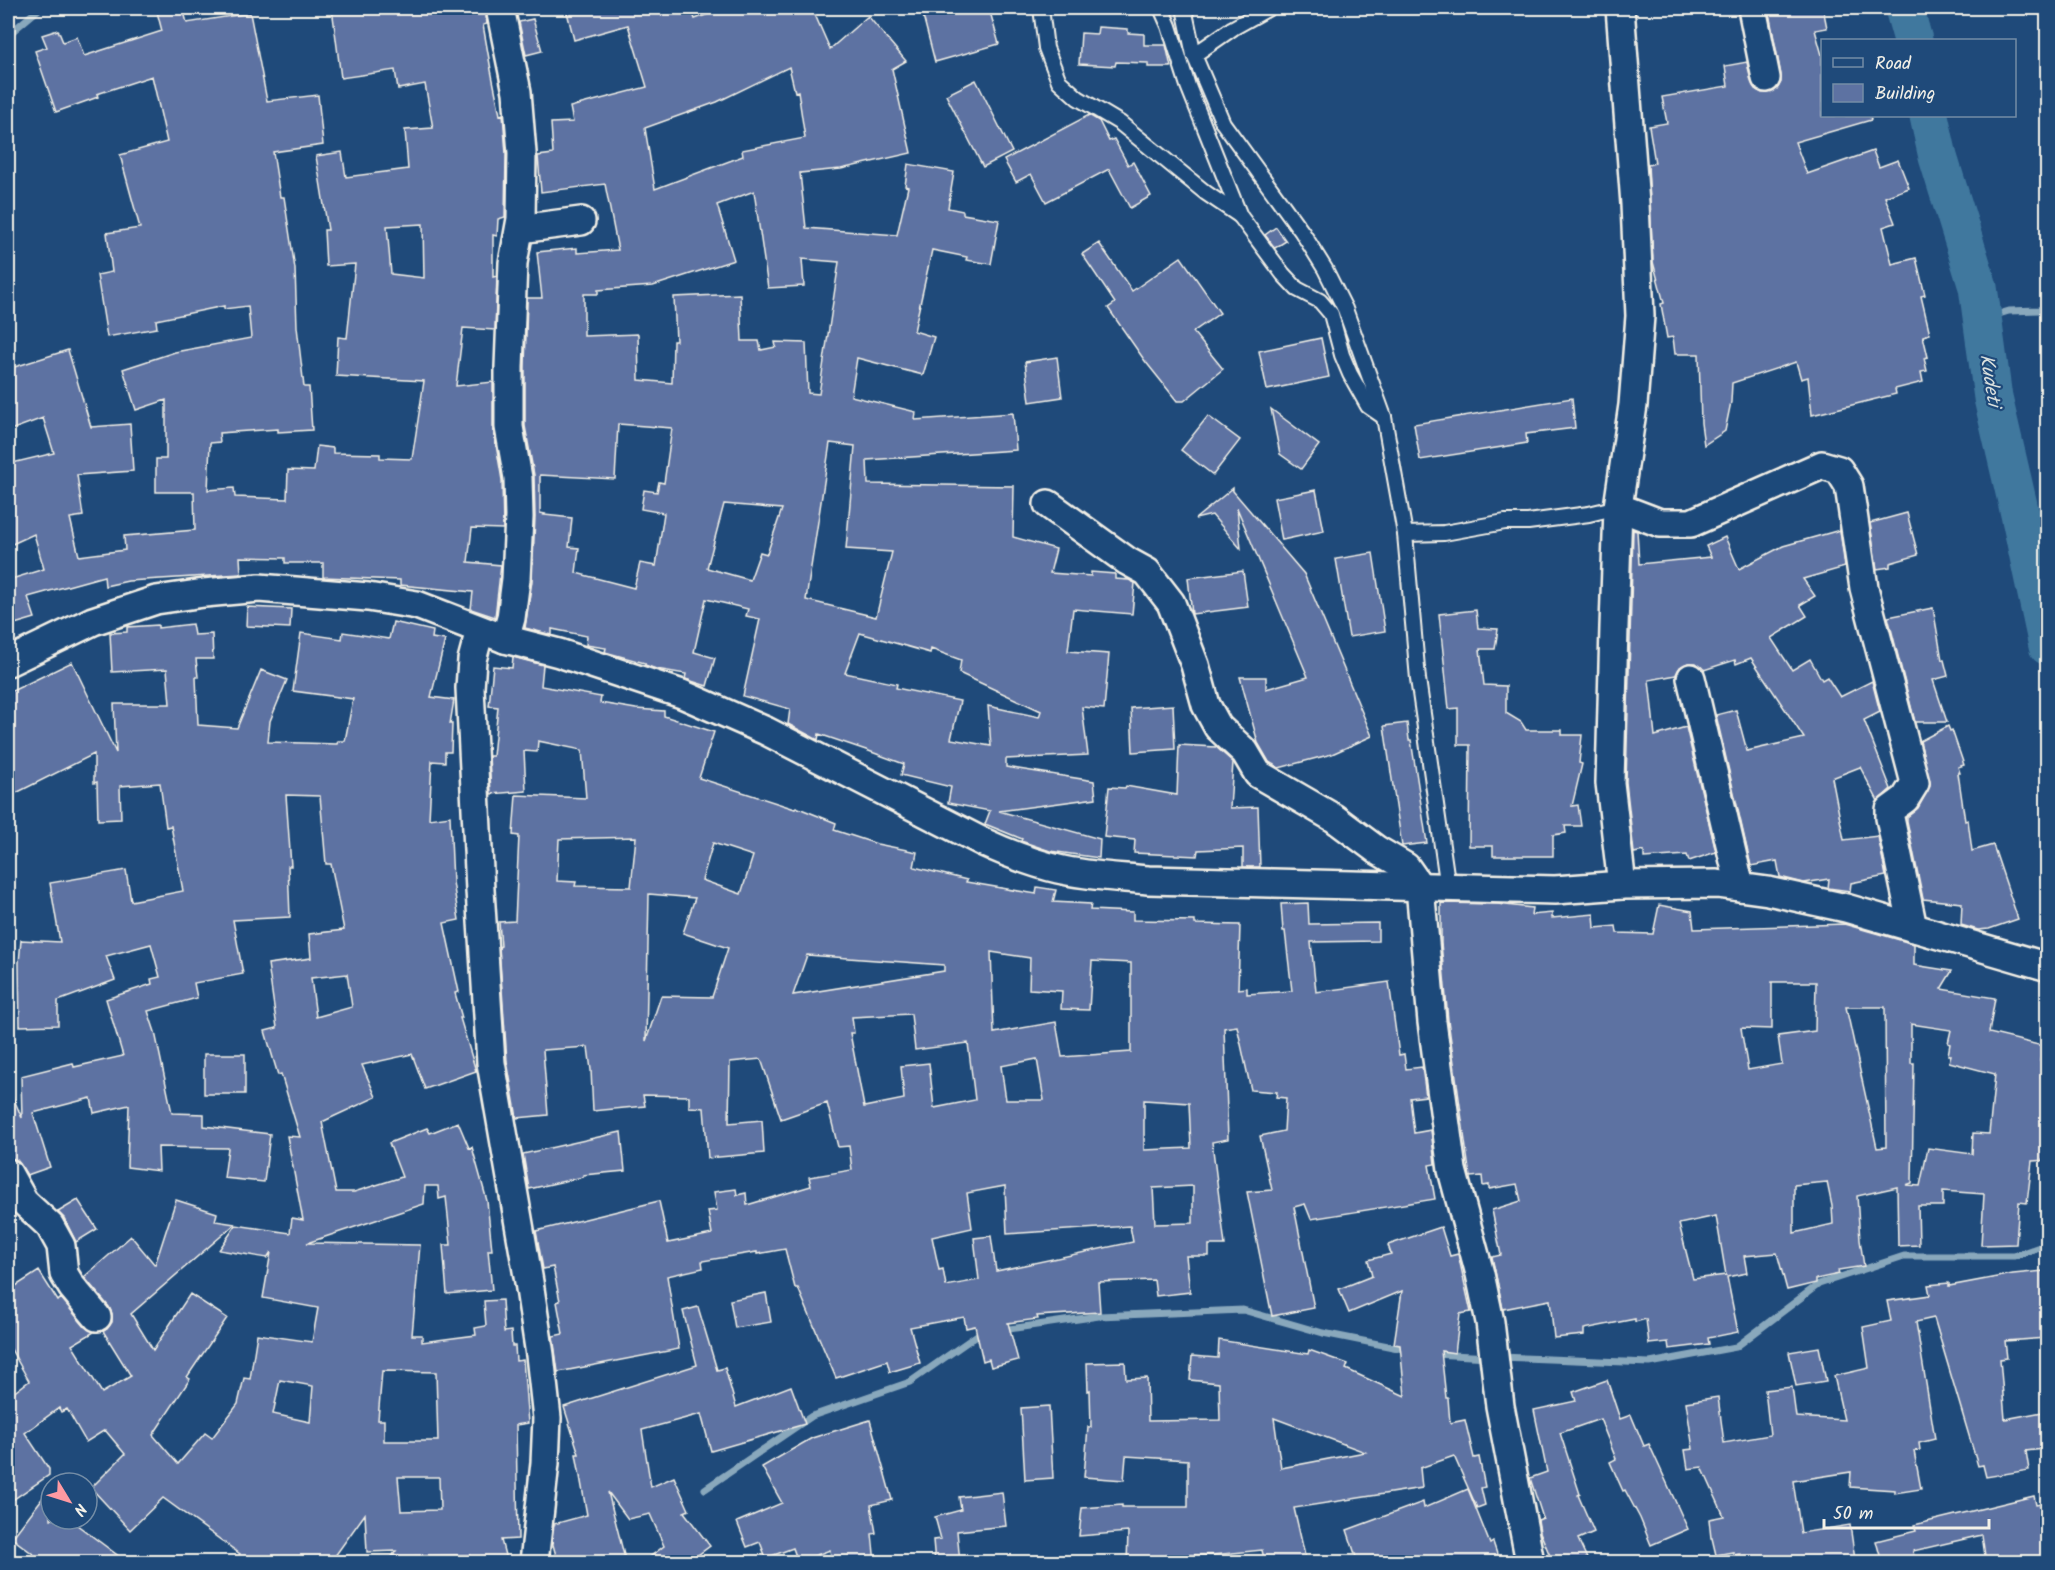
<svg xmlns="http://www.w3.org/2000/svg" width="2055" height="1570" viewBox="0 0 2055 1570" font-family="Kalam,sans-serif">
<rect width="100%" height="100%" fill="#1f4a7a"/>
<filter id="ink" filterUnits="userSpaceOnUse"><feTurbulence type="fractalNoise" baseFrequency=".0167" numOctaves="2"/><feDisplacementMap in="SourceGraphic" scale="12" xChannelSelector="R" yChannelSelector="G"/><feConvolveMatrix kernelMatrix="1 2 1 2 8 2 1 2 1" color-interpolation-filters="sRGB"/></filter>
<g filter="url(#ink)">
<g fill="none" stroke-linecap="round" stroke-linejoin="round">
<g stroke="#89a8bc" stroke-width="7">
<path d="M8,35L40,8"/>
<path d="M1982,319L2009,311L2039,310L2048,305"/>
<path d="M1002,1330L1099,1316L1243,1310L1323,1333L1408,1350"/>
<path d="M1434,1354L1489,1357"/>
<path d="M1500,1357L1650,1363L1736,1347L1819,1284L1904,1256H2014L2048,1244"/>
<path d="M705,1489L812,1416L910,1382L980,1333L985,1332"/>
</g>
<g stroke="#41789e" stroke-width="39">
<path d="M1904,8L1913,40"/>
<path d="M1929,116L1938,157L1978,287L1993,398L2020,514L2048,646"/>
</g>
</g>
<g fill="#5d72a2" stroke="#f4f1e8" stroke-width="1.5" fill-rule="evenodd">
<path d="M156,8H183L187,23L250,13L267,101L318,95L323,145L273,152L280,197H284L295,269L297,327L304,387H309L312,430L278,432V429L219,433L220,442L210,443L208,490L234,488L235,497L287,499L288,470L314,471L317,446L333,448V453L380,454V458L412,459L424,381L336,376L338,337L347,338L355,264L326,266L324,230H328L316,156L342,152L346,177L408,169L405,130L433,128L425,84L398,89L395,70L341,78L332,8H485L487,24L483,25L491,70L500,115L503,114L506,154L505,217L498,219L497,236L493,235V277L497,276L495,330L463,328L456,386L493,382V427L502,480L503,529L472,528L468,562L501,565L495,617L471,609L473,592L400,585V580L323,577V563H285V558L240,557L241,574L128,581L105,586L104,576L28,597L35,618L8,626V580L44,569L34,534L8,546V464L54,453L43,418L8,431V369L68,350L91,427L130,424L133,471L77,475L83,516L70,518L79,556L125,550L124,536L195,530L194,492H156V459H166V400L136,410L123,369L175,352L251,338L248,306L224,309V306L156,320L157,328L107,337L97,275L112,272L107,233L140,228L120,155L167,142L152,76L97,94L98,97L56,112L35,51L47,47L42,35L58,30L63,42L77,37L84,56L162,31ZM423,224L424,278L391,274L387,226Z"/>
<path d="M566,8H691L695,19L725,8H812L830,49L868,16L906,61L892,69L911,153L841,169L800,173L806,228L897,235L908,187L905,186L908,164L954,172L948,208L963,211V214L999,220L991,264L966,260L967,257L932,250L914,331L934,337L923,375L857,358L851,396L916,412L915,420L1013,413L1016,450L867,460L868,484L1014,486L1013,537L1056,549L1050,573L1091,576V572L1115,574V579L1129,580L1135,583L1132,614L1073,609L1068,651L1109,654L1104,709L1082,707L1088,755L1006,759V767L1094,781L1096,798L999,811L1100,839L1099,858L1050,851L1021,841L1022,839L985,824L990,811L948,803L951,787L901,775L904,764L866,750L819,734L818,740L788,724L790,709L743,696L760,619L746,616L748,609L706,599L694,652L715,658L707,686L685,679L686,674L656,669L645,665V663L605,652L606,648L586,645L587,636L552,629V635L525,628L532,581L535,517L534,475L525,426V367L527,298H542L537,252L577,248V253L618,250L605,184L541,192L538,156L553,154L551,123L573,122L570,107L647,87L628,25L574,40ZM789,67L795,92L798,91L805,138L742,150L743,156L655,189L645,128L717,102ZM754,191L768,288L804,286L802,259L839,262L819,394L808,393L806,343L775,342L776,347L761,350L759,341H742L740,294L674,297L676,341H673L672,383L639,380L638,334L584,336V294H598V290L653,286L734,260L717,205ZM618,424L672,428L664,483L659,482L657,492L644,490L641,509L664,513L656,566L640,563L634,588L576,573L579,548L569,547L572,518L544,515L545,514L540,513V475L615,479ZM830,443L855,446L846,549L892,552L876,617L806,600ZM724,504L782,509L767,554L760,552L750,580L707,568ZM860,633L930,653L931,649L961,660L959,673L1041,711L1039,717L988,706L991,746L951,739L960,701L896,688L897,684L845,673Z"/>
<path d="M921,8H989L999,44L935,62Z"/>
<path d="M1768,8H1823L1827,28L1815,30L1822,55V116H1870L1871,120L1795,142L1807,174L1873,151L1879,167L1898,160L1909,188L1885,197L1895,223L1883,227L1892,264L1916,258L1925,295L1921,296L1930,334L1923,336L1928,357L1924,358L1927,371L1921,372L1923,382L1895,389L1896,394L1812,415L1808,377L1801,379L1796,362L1732,383L1731,402L1725,431L1704,445L1701,423L1699,354H1675L1673,337L1667,338L1661,304L1664,303L1653,262L1648,165L1655,163L1649,126L1667,123L1662,97L1728,86L1725,66L1747,62L1751,81L1755,89L1762,93H1768L1777,89L1781,82V75Z"/>
<path d="M533,19L542,51L526,55L519,22Z"/>
<path d="M1098,27L1128,29V33L1144,34V45H1166L1171,67H1148V63L1116,62L1115,66L1079,64L1081,33L1097,34Z"/>
<path d="M976,80L1012,152L983,167L946,95Z"/>
<path d="M1089,115L1099,121L1109,141L1114,139L1128,165L1133,162L1151,196L1130,208L1109,169L1046,202L1031,174L1016,182L1004,160Z"/>
<path d="M1276,227L1286,241L1275,248L1265,235Z"/>
<path d="M1099,243L1132,291L1181,257L1220,313L1193,332L1223,369L1184,401H1177L1145,361L1108,308L1115,303L1082,254Z"/>
<path d="M1321,338L1329,377L1267,390L1259,351Z"/>
<path d="M1057,357L1062,397L1030,402L1025,362Z"/>
<path d="M1572,398L1575,428L1526,434L1527,443L1420,460L1414,424Z"/>
<path d="M1271,409L1319,445L1301,469L1280,454Z"/>
<path d="M1208,416L1240,440L1213,475L1181,450Z"/>
<path d="M1233,488V491L1304,574L1372,736L1332,754L1279,768L1269,762L1258,743L1240,677H1266V689L1308,677L1237,508L1241,549L1212,515L1195,519Z"/>
<path d="M1316,490L1324,531L1282,540L1274,498Z"/>
<path d="M1907,513L1918,555L1890,563V567L1877,569L1870,523Z"/>
<path d="M1633,530L1637,531L1639,564L1711,557L1706,546L1725,537L1739,569L1783,546L1840,530L1845,567L1803,579L1815,596L1800,605L1807,616L1771,638L1792,670L1810,659L1822,680L1827,677L1840,697L1872,681L1880,712L1864,720L1891,789L1878,801L1860,767L1832,778L1844,840L1878,836L1886,876L1851,883L1850,891L1828,888L1829,879L1804,883L1780,877L1777,861L1751,866L1716,715L1736,710L1747,751L1804,738L1751,658L1736,664L1735,660L1704,670L1696,663H1688L1680,667L1676,675L1649,680L1655,736L1686,727L1716,852L1689,861L1687,855L1644,858V851L1634,853L1626,782Z"/>
<path d="M1373,553L1385,631L1349,637L1336,559Z"/>
<path d="M1243,571L1248,607L1192,614L1188,578Z"/>
<path d="M247,607L291,609L290,628L246,626Z"/>
<path d="M1933,608L1942,660H1944L1948,676L1933,680L1947,722H1915L1888,617Z"/>
<path d="M1476,610L1478,628L1498,629L1495,649H1480L1484,685L1506,686V713L1521,722L1526,730H1562V735H1582L1579,763L1582,764L1572,806L1578,805L1581,826H1565L1566,833L1553,835V856H1493V846H1469L1470,745H1458V708L1449,709L1439,614Z"/>
<path d="M393,622L433,631L432,638L445,640L431,697L454,700L450,724H452L451,752H445V762L432,761L429,819L450,816L453,882L459,920L444,923L459,992L455,993L462,1018H460L476,1071L425,1089L412,1054L362,1065L376,1097L322,1122L336,1192H354L402,1177L389,1143L427,1128L430,1133L458,1122L469,1148L472,1147L487,1201L492,1250H488L492,1290L447,1294L443,1245H451L446,1197L439,1199L438,1186H425L424,1204L307,1243L420,1245L412,1335H422V1342L476,1335L475,1328L486,1326L484,1301L502,1300L504,1332L511,1331L512,1346H515L516,1361L523,1360L528,1423L516,1425L518,1539L501,1540L507,1563H474L470,1555L392,1556L396,1551L367,1552L365,1514L330,1563H234L240,1554L163,1498L130,1530L91,1488L125,1454L105,1430L86,1442L67,1409L61,1412L59,1408L25,1433L49,1469V1475L8,1503V1397L29,1381L8,1344V1291L39,1271L58,1301L61,1298L85,1327L94,1332L72,1345L102,1393L131,1376L103,1331L107,1329L112,1322V1314L109,1307L84,1277L131,1236L155,1265L176,1200L217,1213L215,1221L235,1224L131,1314L153,1350L190,1294L227,1318L187,1377L190,1379L153,1435L178,1464L205,1433L212,1438L238,1404L244,1378L250,1379L257,1334L312,1342L318,1308L263,1298L271,1252L267,1258L219,1250L236,1225L290,1233L292,1218L303,1220L287,1136L300,1137L281,1074L278,1075L265,1031L277,1028L268,964L311,958L309,934L344,930L331,864H326L320,796L286,795L291,866H288L290,917L233,920L243,974L194,983L197,998L148,1011L155,1032L172,1113L204,1114V1126L270,1134L264,1182L224,1178L228,1148L158,1147L159,1171L127,1167L129,1105L94,1113L91,1098L33,1113L50,1167L27,1175L17,1160L8,1157V1086L22,1118L21,1076L73,1063L74,1067L123,1056L106,999L152,984L151,979L160,977L151,944L106,956L115,980L58,1001V1025L20,1026L19,963L21,940L60,942L50,883L126,870L131,901L183,891L171,826L166,827L160,783L120,786L121,819L98,820L97,782L94,783V754L8,797V693L72,662L116,753L114,704H170L167,669L112,672L110,633L127,632V627L158,625V628L192,624L194,635L212,634L213,659H196L198,677H196L198,725L237,728L261,670L287,680L270,721L268,742L337,744L338,741H345L353,699L293,691L301,633L342,639L343,632L389,639ZM347,974L352,1007L316,1017L311,978ZM382,1371L436,1372L438,1441H384V1420H378ZM280,1380L313,1386L310,1422L273,1414ZM398,1477H439L440,1510L401,1511Z"/>
<path d="M513,657L543,665L541,686L601,697L600,703L636,709L664,711V716L714,732L699,778L795,809L796,807L836,823L834,830L877,844L917,852L914,867L967,880L966,882L1036,894L1037,887L1056,890L1053,902L1091,904L1090,910L1133,912V920L1195,921V924L1240,925L1238,989L1247,988V994L1292,991L1285,931H1283L1281,904L1308,903L1309,924L1378,923V941L1311,942L1316,992L1389,982L1399,1055L1404,1054L1406,1069L1422,1067L1426,1096L1410,1098L1414,1133L1431,1130L1435,1164L1429,1165L1435,1199L1311,1219L1305,1204L1294,1207L1314,1308L1272,1316L1247,1192L1272,1190L1260,1136L1284,1131L1286,1098L1276,1097L1277,1092L1251,1090L1237,1026L1224,1028L1228,1139L1212,1142L1225,1245H1209V1256H1186L1190,1292L1156,1296L1154,1280L1098,1282L1100,1312L1037,1316L1038,1319L1008,1323L1018,1360L991,1367L989,1359L983,1361L975,1326L966,1328L964,1317L910,1327L920,1363L890,1372L887,1361L836,1378L798,1288H795L785,1249L757,1254V1252L702,1261L703,1268L667,1276L679,1349L558,1372L553,1336L563,1334L557,1302L560,1301L553,1267L543,1269L536,1231L659,1201L668,1243L712,1234L708,1211L717,1210L714,1192L736,1189L737,1195L746,1193L747,1205L811,1186L809,1177L852,1170L849,1146L838,1147L827,1103L781,1119L761,1059L730,1062L729,1123L762,1120L764,1153L708,1158L704,1108L689,1107V1096L643,1095L645,1106L593,1111L591,1070L588,1047L543,1050L548,1115L517,1118L507,1061L499,947L501,946L499,922L515,921L519,836L513,835L516,795L586,798L582,750L538,741L537,752L524,751L526,791L491,794L489,756H493L498,707L489,706L493,666L512,668ZM636,837L631,887L575,886L576,882L557,881L559,839ZM713,843L753,856L741,894L702,880ZM649,894L695,898L683,933L728,948L712,997L661,996L646,1041ZM991,952L1030,958L1029,989L1062,991L1061,1009L1089,1010L1092,961L1131,963V1052L1062,1057L1056,1022L994,1033ZM807,955L944,965V971L793,995ZM911,1014L915,1050L968,1043L975,1100L934,1108L929,1063L901,1066L904,1099L864,1107L850,1033H854L852,1017ZM1037,1059L1044,1100H1006L1001,1066ZM1144,1100L1189,1103L1191,1148L1144,1150ZM1005,1186L1007,1234L1130,1226L1133,1242L996,1271L991,1236L974,1238L979,1280L946,1286L943,1269L939,1270L932,1237L972,1228L967,1193ZM1193,1186V1223L1155,1224L1153,1188Z"/>
<path d="M1173,705L1175,749L1133,752L1131,708Z"/>
<path d="M1407,723L1409,740H1411L1427,843L1402,846L1384,726Z"/>
<path d="M1948,726L1950,731L1952,730L1964,765L1958,767L1960,773H1958L1965,821L1968,820L1972,851L1993,845L2018,919L1989,929L1978,930L1961,925L1962,903L1923,899L1907,821V817L1918,808L1930,786L1920,741Z"/>
<path d="M1179,745L1216,747L1233,762L1230,808L1258,807L1260,867H1243V848L1198,850L1197,856L1134,853L1135,840L1104,837L1109,787L1125,788L1126,786L1177,795Z"/>
<path d="M1441,903L1497,904L1532,908L1531,915L1552,913V918L1594,914L1595,928L1616,926L1617,933L1653,934L1659,905L1692,911L1694,929L1844,924L1914,944V965L1952,971L1941,989L1995,998L1989,1033L2043,1046L2040,1061L2044,1062L2041,1077L2048,1078V1160L2032,1161L2027,1203L2019,1202L2016,1244L1981,1245L1984,1194L1943,1191V1206H1918L1919,1245L1898,1246L1897,1187L1857,1196L1860,1240L1864,1266L1838,1270L1839,1274L1816,1279V1283L1787,1290L1777,1253L1744,1256L1747,1273L1727,1277L1738,1332L1708,1338L1709,1344L1669,1349L1668,1342L1649,1344L1646,1319L1635,1322V1319L1584,1329V1335L1554,1338L1550,1300L1503,1309L1492,1257L1501,1255L1492,1210L1521,1201L1517,1184L1489,1189V1185L1483,1186L1482,1176L1470,1177L1448,1020L1441,943ZM1772,982H1816L1815,1031L1778,1036L1782,1064L1748,1070L1741,1028L1772,1029ZM1846,1007H1885L1886,1147L1877,1148ZM1911,1024L1951,1030L1948,1043L1950,1044L1948,1055H1951L1949,1062L1995,1074L1989,1134L1973,1133L1972,1154L1928,1148L1920,1186L1906,1185L1912,1183L1914,1063H1911ZM1827,1182L1832,1206L1833,1224L1794,1233V1185ZM1716,1216L1726,1275L1693,1279L1679,1224Z"/>
<rect x="204" y="1054" width="41" height="40"/>
<path d="M621,1132L625,1171L583,1175V1177L529,1189L523,1154Z"/>
<path d="M78,1200L97,1229L76,1242L64,1218L58,1212Z"/>
<path d="M1441,1227L1450,1256L1458,1254L1471,1312L1460,1314L1455,1353L1441,1351L1446,1398H1448L1450,1423L1465,1420L1474,1458L1479,1457L1485,1487L1481,1488L1485,1505L1477,1508L1454,1456L1420,1468L1422,1488L1294,1508L1306,1560L1296,1563H1265L1262,1550L1213,1555H1166V1563H1127L1128,1532L1079,1536L1082,1508L1122,1505V1507H1188V1460L1126,1456L1124,1480L1084,1477L1088,1427H1091L1090,1390L1088,1391L1087,1363L1125,1362L1126,1379L1147,1378L1148,1421L1220,1420L1219,1383L1190,1380L1192,1356L1218,1358L1219,1340L1308,1354L1309,1350L1348,1364L1346,1369L1405,1396L1400,1345L1394,1344L1402,1291L1349,1313L1339,1289L1372,1276L1368,1260L1391,1254L1388,1245ZM1274,1418L1365,1452L1281,1468Z"/>
<path d="M2044,1271L2048,1298L2047,1338L2005,1341L2007,1358L2000,1359L2005,1419L2048,1411V1441L2043,1442L2044,1449L2026,1451L2029,1470L1986,1477L1983,1465L1978,1466L1934,1318L1916,1322L1935,1439L1919,1443L1920,1450L1914,1451L1921,1489L1895,1493V1490L1850,1487L1851,1472L1793,1481L1801,1533L1850,1525L1855,1560L1838,1563H1742L1740,1554L1733,1555V1552L1716,1555L1712,1538H1711L1709,1519L1724,1516L1702,1467L1688,1469L1685,1450L1693,1449L1686,1402L1718,1397L1724,1443L1770,1435L1765,1390L1792,1387L1796,1417L1844,1420L1834,1376L1869,1368L1863,1327L1891,1321L1887,1301L1930,1295L1928,1285L1949,1283V1286L2013,1274Z"/>
<path d="M766,1293L771,1322L735,1328L730,1300Z"/>
<path d="M698,1307L717,1370L725,1368L736,1407L791,1386L805,1424L711,1451L701,1414L642,1430L651,1487L674,1477L689,1510L684,1512L710,1546L687,1563H642L664,1546L650,1514L628,1519L608,1492L626,1563H558L552,1541L554,1524L587,1515L576,1454H579L564,1407L697,1365L683,1311Z"/>
<path d="M1819,1347L1826,1381L1796,1386L1789,1352Z"/>
<path d="M1607,1380L1620,1419L1631,1415L1644,1446L1649,1444L1688,1529L1651,1545L1640,1518L1625,1490L1623,1491L1610,1462L1616,1459L1600,1419L1560,1433L1580,1494L1578,1495L1594,1532L1578,1539L1589,1563H1553L1540,1532L1538,1520L1543,1518L1530,1478L1547,1472L1534,1410L1576,1401L1573,1392Z"/>
<path d="M1049,1406L1053,1478L1025,1480L1021,1408Z"/>
<path d="M870,1420L892,1500L871,1505L876,1533L872,1534L875,1563H832L830,1550L798,1562L793,1548L766,1558L760,1542L747,1547L737,1522L782,1503L762,1467L812,1438Z"/>
<path d="M51,1487V1519H69L128,1563H45L12,1538Z"/>
<path d="M1468,1489L1490,1544L1493,1542L1500,1563H1358L1347,1530L1423,1502L1424,1508Z"/>
<path d="M1002,1492L1006,1526L957,1531L960,1563H935L933,1540L941,1539L935,1517L961,1510L959,1497Z"/>
<path d="M2034,1496L2036,1505L2048,1503V1563H1986L1982,1535L1913,1551L1915,1563H1882L1876,1541L1916,1531L1914,1525Z"/>
</g>
<g fill="none" stroke-linecap="round" stroke-linejoin="round">
<defs>
<g id="service">
<path d="M1041,8L1046,48L1059,81L1078,98L1120,123L1206,193L1240,216"/>
<path d="M1161,8L1169,26L1188,86L1240,216L1283,274L1297,289L1320,301L1331,314L1342,355L1350,374L1368,406L1384,417"/>
<path d="M1184,8L1194,55L1233,28L1269,8"/>
<path d="M1194,55L1223,123L1302,232L1325,269L1345,309L1384,417L1405,534L1444,533L1505,522H1528L1589,514L1618,507"/>
<path d="M1405,534L1418,679L1448,888"/>
</g>
<g id="minor">
<path d="M500,8L517,92L522,153L521,219L513,263L509,367V427L518,478L519,517L516,579L511,618L505,639"/>
<path d="M1620,8L1635,204L1640,316L1633,405L1618,507L1614,627L1610,783L1622,885"/>
<path d="M1752,8L1766,78"/>
<path d="M520,229L581,221"/>
<path d="M1048,504L1127,561L1147,572L1171,603L1195,665L1206,705L1218,727L1245,752L1258,774L1334,818L1377,850L1406,867L1420,887L1432,1022L1452,1170L1480,1274L1490,1322L1500,1406L1530,1562"/>
<path d="M1618,507L1660,523H1691L1822,465L1839,470L1849,486L1864,588L1915,783L1905,799L1890,810V818L1913,928"/>
<path d="M480,630L472,660L470,688L480,890L491,1063L529,1282L540,1355L547,1418L545,1463L534,1562"/>
<path d="M8,662L93,621L156,600L204,593L259,588L368,597L417,605L505,639L559,653L682,694L766,731L983,842C1007,853 1032,863 1058,869C1087,876 1118,877 1148,880L1555,890L1622,885L1717,884L1768,891L1846,908L2048,967"/>
<path d="M1691,678L1740,887"/>
<path d="M8,1173L24,1202L50,1226L61,1246L64,1274L72,1287L97,1317"/>
</g>
</defs>
<use href="#service" stroke="#f4f1e8" stroke-width="18"/>
<use href="#minor" stroke="#f4f1e8" stroke-width="32"/>
<use href="#service" stroke="#1f4a7a" stroke-width="14"/>
<use href="#minor" stroke="#1f4a7a" stroke-width="27"/>
</g>
</g>
<g text-anchor="middle" stroke-width="4.5" stroke-linejoin="round" paint-order="stroke">
<g font-size="20" font-style="italic" fill="#d9dfdd" stroke="#1f4a7a">
<text transform="translate(1991 380) rotate(81)" y="7">Kudeti</text>
</g>
</g>
<rect width="2055" height="1570" fill="none" stroke="#1f4a7a" stroke-width="30"/>
<rect x="15" y="15" width="2025" height="1540" fill="none" stroke="#f4f1e8" stroke-width="2" filter="url(#ink)"/>
<rect x="1821" y="39" width="195" height="78" fill="#1f4a7a" stroke="#748da6" stroke-width="1.5"/>
<rect x="1833" y="58" width="30" height="9" fill="#1f4a7a" stroke="#748da6" stroke-width="1.5"/>
<text x="1875" y="69" font-size="18" fill="#f4f1e8">Road</text>
<rect x="1833" y="84" width="30" height="18" fill="#5d72a2" stroke="#748da6" stroke-width="1.5"/>
<text x="1875" y="99" font-size="18" fill="#f4f1e8">Building</text>
<g transform="translate(69 1501) rotate(128)"><circle r="28" fill="#1f4a7a" stroke="#748da6" stroke-width="1.5"/>
<path d="M0-4.5L10 22L0 15L-10 22Z" fill="#ff9aa2"/>
<text y="-9" font-size="16" font-weight="bold" text-anchor="middle" fill="#f4f1e8">N</text>
</g>
<path d="M1824 1519v9h165v-9" fill="none" stroke="#f4f1e8" stroke-width="3"/>
<text x="1833" y="1519" font-size="18" fill="#f4f1e8" stroke="#1f4a7a" stroke-width="4.5" paint-order="stroke">50 m</text>
</svg>
